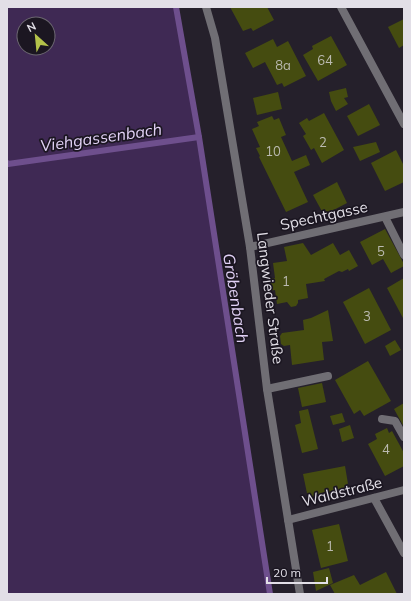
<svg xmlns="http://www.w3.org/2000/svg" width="411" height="601" viewBox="0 0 411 601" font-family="Mulish,sans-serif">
<rect width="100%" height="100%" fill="#25202b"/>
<path fill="#3f2954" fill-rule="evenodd" d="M7,7H176L199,137L270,594H7ZM24,24H48V48H24Z"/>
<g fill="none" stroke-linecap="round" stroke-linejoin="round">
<g stroke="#6e4f8d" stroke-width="6">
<path d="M176,7L199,137L270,594"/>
<path d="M7,163L8,164L199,137"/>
</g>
</g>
<g fill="#454c10">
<path d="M230,7H267L274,20L253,31L251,28L243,31Z"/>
<path d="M404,19V45L399,48L388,27Z"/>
<path d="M331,36L347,65L318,81L303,55L313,49L312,46Z"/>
<path d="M273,39L277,47L288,41L306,76L284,87L282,83L277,85L265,62L253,68L245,53Z"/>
<path d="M346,88L348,97L344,98L348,104L336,111L331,101L329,92Z"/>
<path d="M278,92L282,109L257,115L253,98Z"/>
<path d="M369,104L380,125L358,136L347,116Z"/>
<path d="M324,113L344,150L322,163L314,148L311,150L303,136L306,134L299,123L307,118L309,121Z"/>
<path d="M272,116L274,120L279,118L286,135L281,137L292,161L306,155L310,165L294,172L308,202L286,212L259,157L260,156L256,148L260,147L252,129L259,126L257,122Z"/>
<path d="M376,142L380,152L360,161L353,147Z"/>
<path d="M396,150L404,166V182L385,191L371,163Z"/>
<path d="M337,182L347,203L324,215L313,195Z"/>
<path d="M385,229L404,264V266L391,273L383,259L372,265L360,242Z"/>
<path d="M303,243L311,255L333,243L340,255L349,250L358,266L349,271L348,269L342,272L339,271L324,279L325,281L306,284L308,298L298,300V303L296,306L291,307L287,302L277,304L275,290L268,291L266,279L275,278L273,263L287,261L284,247Z"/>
<path d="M404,278V320L387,288Z"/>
<path d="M369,288L391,330L365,344L343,302Z"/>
<path d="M328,310L333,341L322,342L324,360L292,365L290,345L284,346L281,344L280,336L282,333L304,330L303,320L311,318Z"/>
<path d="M395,340L401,350L390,356L385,346Z"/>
<path d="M368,361L391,401L364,416L360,410L354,414L335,380Z"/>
<path d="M322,383L326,402L302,407L298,388Z"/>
<path d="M404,403V427L394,409Z"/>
<path d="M308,409L318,449L302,453L295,425L301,423L299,411Z"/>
<path d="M342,413L345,422L333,425L330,416Z"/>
<path d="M350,425L354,438L342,442L339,429Z"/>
<path d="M387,428L389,433L392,431L404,453V466L385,476L368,444L377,439L375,434Z"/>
<path d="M345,466L349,490L308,498L303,474Z"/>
<path d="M339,524L348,561L321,568L312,530Z"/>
<path d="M329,568L333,583L316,591L313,572Z"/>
<path d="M386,572L397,594H335L330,585L354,575L360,585Z"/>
</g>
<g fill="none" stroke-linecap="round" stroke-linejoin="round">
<g stroke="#706e74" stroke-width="8">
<path d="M385,217L404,255"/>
<path d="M267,389L328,376"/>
<path d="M382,419L395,421L404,437"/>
</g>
<g stroke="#706e74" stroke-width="8">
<path d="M206,7L215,38L250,247L267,389L300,594"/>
<path d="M341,7L404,124"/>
<path d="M250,247L404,212"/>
<path d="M374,498L404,553"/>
<path d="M288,520L404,490"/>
</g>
</g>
<g text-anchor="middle" stroke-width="3.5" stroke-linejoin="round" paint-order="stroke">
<g font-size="13" fill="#bbbab1">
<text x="325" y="65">64</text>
<text x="283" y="70">8a</text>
<text x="323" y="147">2</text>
<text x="273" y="156">10</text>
<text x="381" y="256">5</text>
<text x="286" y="286">1</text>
<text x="367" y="321">3</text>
<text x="386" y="454">4</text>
<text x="330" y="551">1</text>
</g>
<g font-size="15" fill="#e2dfe7" stroke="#1b1621">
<text transform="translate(324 216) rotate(-12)" y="5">Spechtgasse</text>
<text transform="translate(270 298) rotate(83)" y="5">Langwieder Straße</text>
<text transform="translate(342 492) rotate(-14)" y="5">Waldstraße</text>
</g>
<g font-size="16" font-style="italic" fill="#e1d1f5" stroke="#1b1621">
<text transform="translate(101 137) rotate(-8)" y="6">Viehgassenbach</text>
<text transform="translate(236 298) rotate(81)" y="6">Gröbenbach</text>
</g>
</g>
<rect width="411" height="601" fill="none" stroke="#e2dfe7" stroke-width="16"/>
<g transform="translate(36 36) rotate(333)"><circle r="19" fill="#1b1621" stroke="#6b6670"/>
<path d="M0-3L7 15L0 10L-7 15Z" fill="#b4c24a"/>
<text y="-6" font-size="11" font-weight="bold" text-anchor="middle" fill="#e2dfe7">N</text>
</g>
<path d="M267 577v6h60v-6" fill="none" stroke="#e2dfe7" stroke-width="2"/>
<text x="273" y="577" font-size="12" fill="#e2dfe7" stroke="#1b1621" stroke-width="3" paint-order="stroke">20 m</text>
</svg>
